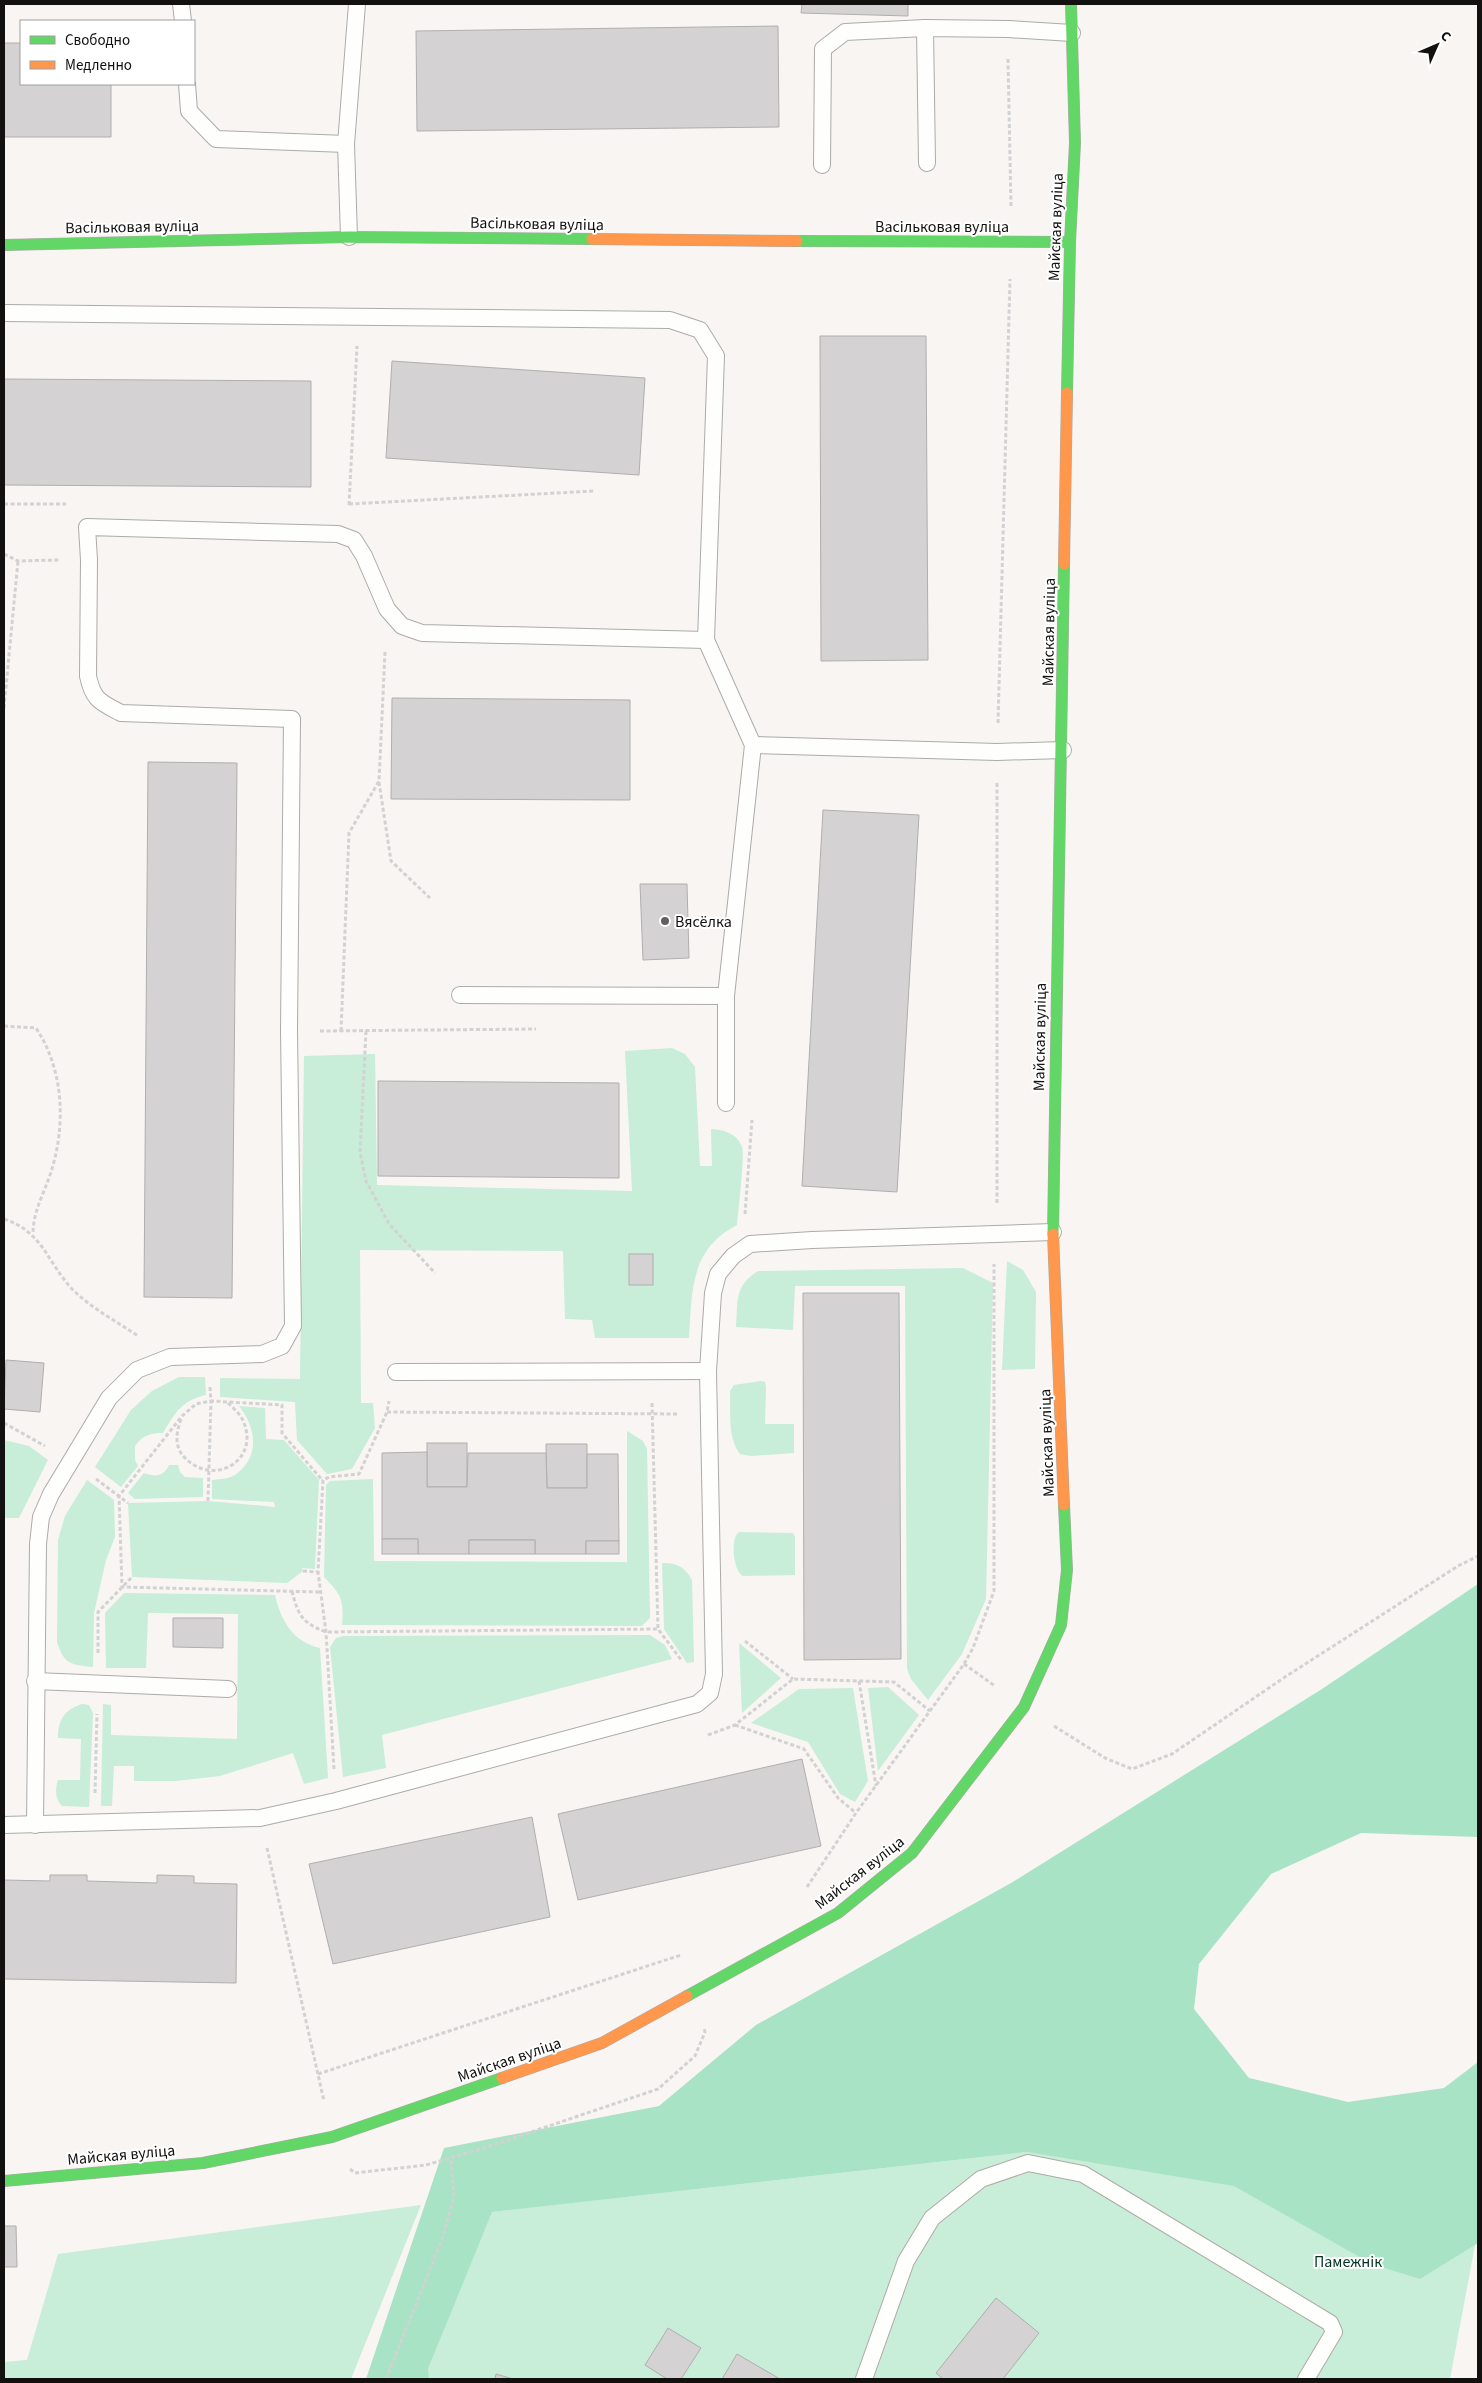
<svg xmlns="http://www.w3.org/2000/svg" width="1482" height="2383" viewBox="0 0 1482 2383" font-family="'Source Sans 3',sans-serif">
<rect width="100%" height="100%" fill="#f8f5f3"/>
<g fill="#c8edd8">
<path d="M672,1048L685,1054L695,1067L700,1166H712L711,1129C724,1130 737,1133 742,1147C745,1155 738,1212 737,1225C690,1249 692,1291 689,1338H595L592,1320L565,1319L563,1251L360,1250L361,1403H373L375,1428L352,1469L327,1474L297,1440L295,1402L220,1397V1378L300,1379L304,1056L375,1054L377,1185L632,1191L625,1051Z"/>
<path d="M1007,1261L1023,1270L1036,1292L1035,1369L1002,1370Z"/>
<path d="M963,1268L993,1283L986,1599L962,1654L928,1700L911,1679L907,1669L905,1286H795L793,1330L736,1327C738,1301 734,1286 758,1271Z"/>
<path d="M179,1377H205L206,1395C182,1400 175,1413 163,1433C150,1433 143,1435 135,1446V1460L138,1466L121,1487L95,1467L131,1410L152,1391Z"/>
<path d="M761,1381L765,1382L766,1387L765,1424H794V1453L751,1456L740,1454C727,1438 731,1410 730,1391L734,1385Z"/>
<path d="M239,1406L265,1408L266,1439L284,1440L319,1480L315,1569L302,1568L303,1571L287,1583L132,1577L128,1503L208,1501L275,1507L274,1502L212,1499V1480C220,1479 229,1479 235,1475C261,1457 256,1427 239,1406Z"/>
<path d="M627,1431L643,1441L647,1449L650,1618L642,1626L342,1625C344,1600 342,1595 324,1577L326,1485L330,1481L373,1479L374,1561L627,1562Z"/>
<path d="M4,1440L29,1446L48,1460L19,1518H4Z"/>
<path d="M169,1465H178L180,1472L185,1477L203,1478V1497L135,1499L128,1493L144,1473C155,1477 164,1477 169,1465Z"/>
<path d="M87,1480L114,1500L115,1537L106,1560L94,1613L93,1667C71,1665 64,1664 57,1642L58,1540L65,1516Z"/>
<path d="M739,1532L793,1533L795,1537V1575L743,1576C733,1571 730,1538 739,1532Z"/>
<path d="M662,1563C676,1563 684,1566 692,1580L694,1662L687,1663L664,1629Z"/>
<path d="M124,1593L275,1595C281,1621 293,1642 320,1648L328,1778L304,1784L293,1753L220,1776L176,1781H134V1766H114L112,1806H101L103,1704L111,1705V1735L237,1739L238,1614L148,1613L146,1668H106L105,1613Z"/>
<path d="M650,1635L665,1645L672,1659L382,1735L386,1768L343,1777L330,1647L336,1638L343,1636Z"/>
<path d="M739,1643L781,1678L742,1713Z"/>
<path d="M888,1687L919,1715L878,1771L868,1688Z"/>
<path d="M853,1688L868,1781L855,1802L840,1794L808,1742L751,1723L799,1689Z"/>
<path d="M82,1704L89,1705L93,1713L89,1807L62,1806C55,1799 55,1790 58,1780H80L81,1739L58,1738C58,1720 64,1710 82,1704Z"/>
<path d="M1478,2138V2229L1450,2379H424L491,2212L1028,2152Z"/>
<path d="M421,2205L351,2379H4V2362L27,2360L58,2254Z"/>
</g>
<path fill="#a8e3c5" d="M1478,1584V1837L1361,1833L1271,1874L1199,1964L1194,2009L1249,2078L1348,2102L1444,2088L1478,2062V2243L1420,2279L1372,2264L1234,2186L1028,2152L492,2212L428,2369L429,2379H366L444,2148L659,2106L756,2025L1011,1883L1322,1689Z"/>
<g fill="#d4d2d2" stroke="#b0aeae">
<path d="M802,4H908V16L801,13Z"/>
<path d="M778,26L779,127L417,131L416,31Z"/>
<path d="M4,43H21V84H111V137H4Z"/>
<path d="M820,336H926L928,660L821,661Z"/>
<path d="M392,361L645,378L639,475L386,458Z"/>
<path d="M4,379L311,381V487L4,485Z"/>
<path d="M392,698L630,700V800L391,799Z"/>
<path d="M148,762L237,763L232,1298L144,1297Z"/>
<path d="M823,810L919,815L897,1192L802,1186Z"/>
<path d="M640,884H687L689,958L643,960Z"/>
<path d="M378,1081L619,1083V1178L378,1176Z"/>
<rect x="629" y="1254" width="24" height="31"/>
<path d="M803,1293H899L901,1659L804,1660Z"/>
<path d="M6,1360L44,1363L40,1412L4,1409Z"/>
<rect x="427" y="1443" width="40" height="44"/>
<path d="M546,1444H587V1488H547Z"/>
<path d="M427,1452V1487H467L468,1453H546L547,1488H587V1454H618L619,1541H586V1554H535V1540H469V1554H418V1539H382V1453Z"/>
<rect x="382" y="1539" width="36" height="15"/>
<rect x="469" y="1540" width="66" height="14"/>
<rect x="586" y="1541" width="33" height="13"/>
<path d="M173,1618H223V1648L173,1647Z"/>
<path d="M802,1759L821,1846L578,1900L558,1814Z"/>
<path d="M532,1817L550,1917L333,1964L309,1864Z"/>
<path d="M50,1875H87V1881L157,1883V1875L194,1876V1883L237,1884L236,1983L4,1979V1880L50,1881Z"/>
<path d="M4,2226H16L17,2267H4Z"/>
<path d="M996,2298L1039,2333L1003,2379H943L936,2373Z"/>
<path d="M668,2328L701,2348L681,2379H667L645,2365Z"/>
<path d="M737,2354L780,2379H722Z"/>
<path d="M496,2374L513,2379H495Z"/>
</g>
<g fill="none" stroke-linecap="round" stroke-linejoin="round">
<defs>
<g id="lane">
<path d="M181,4L183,21"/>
<path d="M925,28L927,163"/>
<path d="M187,84L189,111L216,139L346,144L349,237"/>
<path d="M346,144L357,4"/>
<path d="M822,165L823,49L845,32L925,28L1008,29L1072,33"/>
<path d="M4,313L670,320L700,330L716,356L706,640L753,745L726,996V1103"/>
<path d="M753,745L997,752L1063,750"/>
<path d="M460,995L726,996"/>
<path d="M396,1372L708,1371"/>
<path d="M35,1681L228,1689"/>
<path d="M4,1825L260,1818L336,1801L697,1704L710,1693L714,1674L708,1371L713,1293L718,1274L733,1256L750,1244L812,1240L1053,1232"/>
<path d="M35,1825L38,1544L41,1517L51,1494L109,1398L137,1370L170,1357L262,1354L282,1346L293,1326L289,1031L292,719L121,713C100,702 93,700 88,676L89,560L87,527L338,534L354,540L364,556L387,609L402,626L422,633L706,640"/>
<path d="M864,2379L906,2261L932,2218L981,2179L1028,2163L1083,2174L1330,2323L1334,2332L1306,2379"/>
</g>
<g id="fast">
<path d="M797,241L1070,242"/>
<path d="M4,245L349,237L592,239"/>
<path d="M1067,393L1070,242L1075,143L1071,4"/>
<path d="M1053,1234L1064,564"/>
<path d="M687,1996L838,1913L912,1853L1024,1707L1061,1625L1067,1570L1064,1505"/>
<path d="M4,2181L203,2163L332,2137L502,2078"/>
</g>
<g id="slow">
<path d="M592,239L797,241"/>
<path d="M1064,564L1067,393"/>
<path d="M1053,1234L1064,1505"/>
<path d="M502,2078L602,2043L687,1996"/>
</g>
</defs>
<use href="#lane" stroke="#adaba9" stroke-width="18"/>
<use href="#fast" stroke="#adaba9" stroke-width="12"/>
<use href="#slow" stroke="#adaba9" stroke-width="12"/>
<g stroke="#d3d2d2" stroke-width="3" stroke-dasharray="4 2.5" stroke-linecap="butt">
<path d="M1008,59L1011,208"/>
<path d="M4,504H66"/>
<path d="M349,504L594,491"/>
<path d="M349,505L357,346"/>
<path d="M4,554L18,561L59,560"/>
<path d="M4,708L18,561"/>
<path d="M998,723L1010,279"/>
<path d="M379,782L391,861L430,898"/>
<path d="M4,1026L36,1028C64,1070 66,1125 51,1172C44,1194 33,1211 33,1234"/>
<path d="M320,1031L536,1029"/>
<path d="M341,1031L349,833L379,781L385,652"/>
<path d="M366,1031L360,1152L366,1181L389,1224L435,1273"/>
<path d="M997,1203V782"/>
<path d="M745,1214L752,1120"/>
<path d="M4,1219C42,1231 48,1263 72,1289C91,1308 116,1321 138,1336"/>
<path d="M210,1387L211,1401L282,1405V1433L322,1480"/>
<path d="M652,1403L658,1629"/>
<path d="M387,1412L679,1414"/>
<path d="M181,1419C176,1433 174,1447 185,1458C214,1487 259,1461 244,1423C241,1414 233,1408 227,1402"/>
<path d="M4,1423L45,1446"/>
<path d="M96,1479L128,1503"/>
<path d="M208,1501L211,1401L196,1404L182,1416L119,1496L122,1587L320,1592"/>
<path d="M303,1571L318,1572"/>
<path d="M292,1591C298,1615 302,1623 326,1632L658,1629L682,1661"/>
<path d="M745,1641L793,1679"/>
<path d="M98,1653V1612L132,1577"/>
<path d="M964,1664L995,1686"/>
<path d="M859,1681L876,1786"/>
<path d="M735,1725L804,1749L838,1798L856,1813"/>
<path d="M1054,1726L1105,1758L1132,1769L1172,1754L1285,1677L1458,1566L1478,1556"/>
<path d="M708,1735L735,1725L793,1679L894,1682L930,1711"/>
<path d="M334,1769L326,1632L318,1572L323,1480L329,1477L359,1474L387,1412L389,1401"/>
<path d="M95,1793L97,1714"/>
<path d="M267,1848L324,2101"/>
<path d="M807,1887L856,1813L964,1664L973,1648L994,1591V1264"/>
<path d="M318,2074L681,1955"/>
<path d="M350,2169L355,2173L426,2165L478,2150L658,2089L695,2056L705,2032L704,2028"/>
<path d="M386,2379L443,2237L454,2196L451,2158"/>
</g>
<use href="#lane" stroke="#fefefd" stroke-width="16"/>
<use href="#fast" stroke="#63d668" stroke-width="11"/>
<use href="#slow" stroke="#ff974d" stroke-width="11"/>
</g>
<circle fill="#63615f" stroke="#fff" stroke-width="2" cx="665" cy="921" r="5"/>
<g text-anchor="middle" stroke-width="4" stroke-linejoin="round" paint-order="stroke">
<g font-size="16" fill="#131110" stroke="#fff">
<text transform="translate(537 223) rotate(1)" y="6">Васільковая вуліца</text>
<text transform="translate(132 226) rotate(-1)" y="6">Васільковая вуліца</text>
<text x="942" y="232">Васільковая вуліца</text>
<text transform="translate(1055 227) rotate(-88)" y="6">Майская вуліца</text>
<text transform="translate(1048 632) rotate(-89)" y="6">Майская вуліца</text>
<text transform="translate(1039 1037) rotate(-89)" y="6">Майская вуліца</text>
<text transform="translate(1046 1443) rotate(-92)" y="6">Майская вуліца</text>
<text transform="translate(859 1872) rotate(-38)" y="6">Майская вуліца</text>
<text transform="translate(509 2059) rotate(-19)" y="6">Майская вуліца</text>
<text transform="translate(121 2154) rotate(-5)" y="6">Майская вуліца</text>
</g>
<g font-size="16" fill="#131110" stroke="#fff" text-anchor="start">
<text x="675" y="927">Вясёлка</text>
</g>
<g font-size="16" fill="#01331f" stroke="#fff">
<text x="1348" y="2267">Памежнік</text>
</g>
</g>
<rect width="1482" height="2383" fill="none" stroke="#131110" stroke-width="10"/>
<rect x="20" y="20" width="175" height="65" fill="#ffffff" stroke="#a1a09f"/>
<rect x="30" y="36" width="25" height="8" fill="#63d668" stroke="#a1a09f"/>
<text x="65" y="45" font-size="15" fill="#131110">Свободно</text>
<rect x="30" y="61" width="25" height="8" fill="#ff974d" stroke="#a1a09f"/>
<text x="65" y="70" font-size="15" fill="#131110">Медленно</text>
<g transform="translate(1437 45) rotate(45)" stroke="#ffffff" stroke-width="4" paint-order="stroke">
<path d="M0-4L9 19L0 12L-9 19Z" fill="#131110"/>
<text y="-8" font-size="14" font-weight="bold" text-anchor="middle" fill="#131110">С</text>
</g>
</svg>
